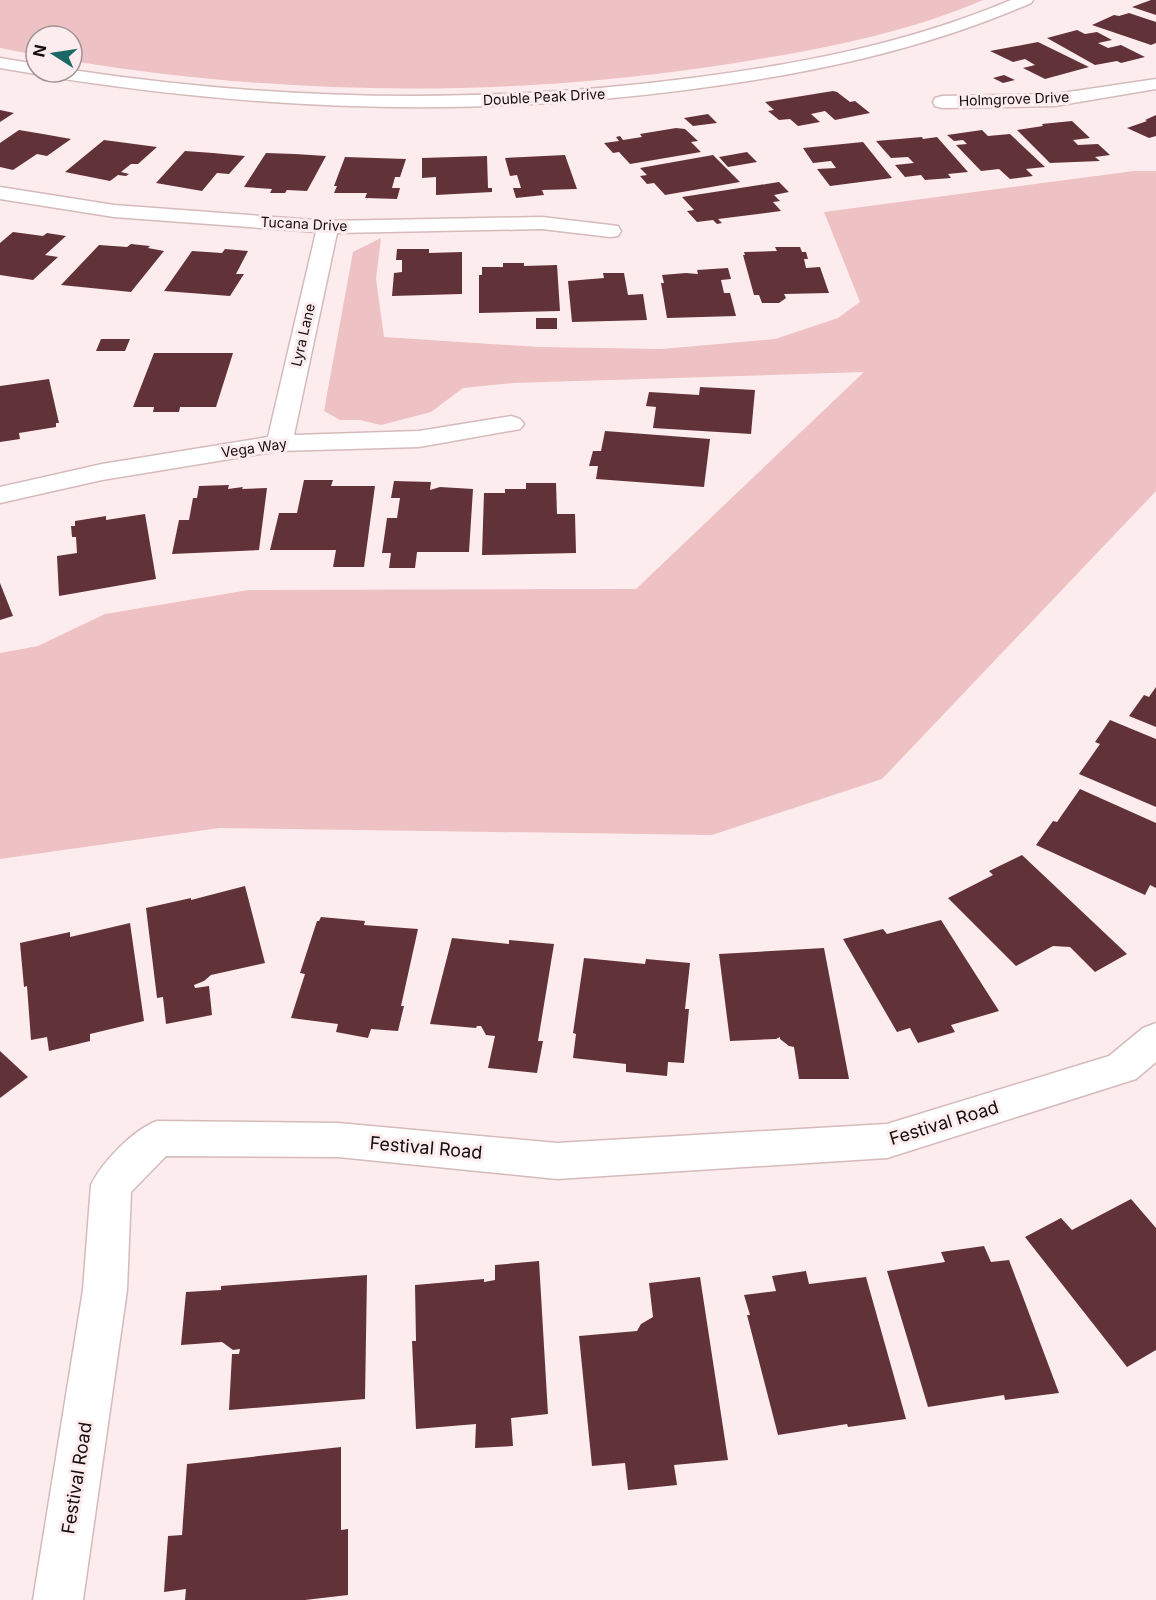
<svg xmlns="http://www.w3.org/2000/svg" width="1156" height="1600" viewBox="0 0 1156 1600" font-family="Inter,sans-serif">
<rect width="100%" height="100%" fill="#fdeced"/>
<g fill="#eec1c4">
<path d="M0,0H983C906,33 823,49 741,62C520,98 293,97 72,61V36H36V55L0,48Z"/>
<path d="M1134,171H1156V491L882,779L712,835L219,828L0,859V653L38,646L105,614L249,590L636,589L864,372L512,383L463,388L431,412L381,425L360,420H340L324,411L353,252L381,238L376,279L384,337L539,347L662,349L775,339L838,318L860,302L824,212Z"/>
</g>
<g fill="#613339">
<path d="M1151,0H1156V15L1132,7Z"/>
<path d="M1129,13L1156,22V43L1151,45L1092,25L1114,15L1119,16Z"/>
<path d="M1077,30L1085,34L1097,32L1112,40L1098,43L1108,48L1121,45L1145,57L1121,63L1117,61L1095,65L1047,38Z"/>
<path d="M1038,42L1089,67L1045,79L1023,68L1035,65L1025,59L1013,62L990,51Z"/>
<path d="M1004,75L1015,80L1003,83L993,78Z"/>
<path d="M833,91L837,92L850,102L855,101L870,113L835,120L825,111L811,114L820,122L798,126L790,119L779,120L768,111L774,110L765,102Z"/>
<path d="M0,110L14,113L0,122Z"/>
<path d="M708,114L717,123L693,126L684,118Z"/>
<path d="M1156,115V136L1149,138L1127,128L1147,121L1145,120Z"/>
<path d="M1072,121L1090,138L1073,140L1078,145L1098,144L1110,155L1095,157L1100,161L1050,163L1017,130L1043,126L1042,124Z"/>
<path d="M676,128L685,129L698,141L691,142L701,152L630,164L619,152L613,153L604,143L619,141L616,137L620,136L623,140L642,137L640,134Z"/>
<path d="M19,130L43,134L71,139L47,156L37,154L13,170L0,167V143Z"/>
<path d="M982,130L988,136L1010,134L1045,167L1026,169L1033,176L1010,179L999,169L981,171L956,145L967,144L963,140L954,141L947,135Z"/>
<path d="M922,137L923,139L937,137L968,172L948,174L951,178L925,180L921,175L905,177L895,165L914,163L908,157L891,158L876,141Z"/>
<path d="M104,140L157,147L138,164H131L121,172L129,174L126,176L118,175L110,181L65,172Z"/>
<path d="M863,142L892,178L830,186L817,169L836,168L831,161L813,163L803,148Z"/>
<path d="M185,151L213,153L245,156L229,174L217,173L202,191L156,183Z"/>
<path d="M747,152L757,162L728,167L719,157Z"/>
<path d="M266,153L295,154L326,156L307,191L287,190L285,193H270L272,189L244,187Z"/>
<path d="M565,155L577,189L542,190L544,195L516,198L513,188H521L517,175L510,176L505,158Z"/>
<path d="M713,155L740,182L665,195L654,183L647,184L640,176L647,175L640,168Z"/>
<path d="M487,156L488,188H492V192L436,195V177L422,178V158Z"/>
<path d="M345,157L406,159L400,177H395L392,188H400L397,199L365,198L367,193H334L337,186H334Z"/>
<path d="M779,182L789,192L774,195L780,201L773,202L781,211L718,219L722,223L717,224L713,220L697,222L687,211L694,210L682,197Z"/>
<path d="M13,232L43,236L47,233L66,236L45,255L58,257L33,280L0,275V243Z"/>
<path d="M131,244L150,246L148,248L164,251L131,292L61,285L99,245L127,247Z"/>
<path d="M775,247H800L802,252H806L808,259H804L806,268L820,267L829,293L784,294L786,298L779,303H762L759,295H754L743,255H745L744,252L777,251Z"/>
<path d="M225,249L248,251L236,274H244L230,296L164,291L192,251L222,253Z"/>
<path d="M397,249H429V253L462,252V294L392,296L394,273L402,272V260H396Z"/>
<path d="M503,263H524V266L557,265L560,311L479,313V275H482V267H503Z"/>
<path d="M728,268L731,279L721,280L724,293H730L736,316L667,318L661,283H664L662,275L686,273L698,274L697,270Z"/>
<path d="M603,273H624L628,295L643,294L647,320L572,322L568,281L604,278Z"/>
<rect x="536" y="318" width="21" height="11"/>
<path d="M101,339H130L125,351H96Z"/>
<path d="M154,353H233L216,407H180L179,412H153L154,407H133Z"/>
<path d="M49,379L59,423H56V427L19,433L20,439L0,442V386Z"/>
<path d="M700,387L755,390L751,434L653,428L656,407L646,406L649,392L699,395Z"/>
<path d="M605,431L710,439L704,487L596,479L598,466H589L593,451H601Z"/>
<path d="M304,480H333L331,486H375L364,567H333L336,550H270L279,513H297Z"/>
<path d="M394,481L431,482L430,490L440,487L473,489L469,552H417L415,568H389L391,553H382L387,518H397L400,498H391Z"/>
<path d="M526,483H556L557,514H575L576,553L482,555L484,493H505V489H526Z"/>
<path d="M229,485L228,489L243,487L242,489L267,488L259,550L172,554L179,520H189L193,498H197L199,486Z"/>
<path d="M145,514L156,579L59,596L57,556L77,553L76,537H72L71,526H75V521L106,516V520Z"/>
<path d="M0,583L13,616L0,620Z"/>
<path d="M1156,687V727L1129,716L1144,695L1149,697Z"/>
<path d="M1110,720L1156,739V807L1079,774L1100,744L1095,742Z"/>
<path d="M1080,789L1156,823V888L1150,885L1145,895L1036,845L1053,821L1057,822Z"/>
<path d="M1022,855L1127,954L1095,972L1070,947L1053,946L1016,966L948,898L993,875L989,871Z"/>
<path d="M245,886L265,963L211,975L204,981L194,985L195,988L209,986L212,1015L166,1024L163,997L157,998L146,908L191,898V900Z"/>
<path d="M321,917L365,921L364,925L418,929L401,1006H404L398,1031L371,1029L368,1038L336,1032L338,1024L291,1018L305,974L300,973L317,921H319Z"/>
<path d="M941,920L999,1011L951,1025L955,1032L918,1043L910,1028L897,1032L843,939L883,929L887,934Z"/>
<path d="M130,923L144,1021L90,1034V1041L49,1051L47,1037L31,1040L27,986L24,987L20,943L70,932V937Z"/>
<path d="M452,938L509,944V940L554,944L538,1041H543L537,1073L488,1068L495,1036L486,1035L481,1026H477L476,1028L430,1024Z"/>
<path d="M824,948L849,1079H799L794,1047L789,1046L780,1039V1037L776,1039L730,1041L719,954Z"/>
<path d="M584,958L645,964L646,959L690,963L685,1009H689L684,1063L668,1062L667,1076L626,1072V1064L573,1058L576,1034L573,1033Z"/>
<path d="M0,1051L28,1077L0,1098Z"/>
<path d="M1131,1199L1156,1228V1350L1127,1367L1025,1237L1061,1218L1072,1230Z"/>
<path d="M984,1246L991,1262L1009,1260L1059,1393L1005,1400L1004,1395L928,1407L887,1271L945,1262L941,1252Z"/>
<path d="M539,1261L548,1414L511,1418L513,1446L475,1448L476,1424L416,1429L412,1341H416L415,1285L484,1279V1282L495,1280V1265Z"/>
<path d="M806,1271L809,1284L866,1277L906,1419L848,1427L847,1424L778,1435L747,1315H750L744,1295L776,1291L772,1276Z"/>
<path d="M367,1275L365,1399L229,1410L232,1354H239L240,1349L233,1350L222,1342L181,1345L186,1292L221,1290V1286Z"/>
<path d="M700,1277L728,1460L674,1465L677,1485L628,1490L625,1463L592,1466L579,1336L637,1331L641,1324L653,1317L649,1283Z"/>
<path d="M341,1447V1530L348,1529V1595L305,1600H185L186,1589L164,1592L168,1536L182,1535L187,1464Z"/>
</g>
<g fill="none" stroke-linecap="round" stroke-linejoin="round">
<defs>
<g id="minor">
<path d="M1156,79V89L1055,106L942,108L935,106L933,102L935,98L942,96L1055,94Z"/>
<path d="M0,187L114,205L328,221L542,217L610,225L618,226L621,231L618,236L610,237L542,229L337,233L294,435L419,431L511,416L520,419L524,424L520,429L419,447L279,451L102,480L0,503V487L102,464L268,437L316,232L114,217L0,199Z"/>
<path d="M1156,1023V1062L1136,1079L887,1158L557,1179L338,1157L166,1156L131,1192L127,1290L83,1600H33L83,1290L91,1185C101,1163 134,1129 157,1121L338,1123L557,1143L887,1124L1109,1056L1143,1028Z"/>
</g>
<path id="tertiary" d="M1011,0H1033L1031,3C923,50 809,74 693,89C474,118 269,111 51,77L42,73L36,74L0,68V58L36,64V72H72V70C278,101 485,105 692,78C801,64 909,43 1011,0Z"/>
</defs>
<use href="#minor" stroke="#d5babc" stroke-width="3"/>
<use href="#tertiary" stroke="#d5babc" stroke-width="3"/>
<use href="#minor" fill="#fff" fill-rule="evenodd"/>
<use href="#tertiary" fill="#fff" fill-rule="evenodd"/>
</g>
<g text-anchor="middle" stroke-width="6" stroke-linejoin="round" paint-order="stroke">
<g font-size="14" fill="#150c0d" stroke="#fdeced">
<text transform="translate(544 97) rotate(-3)" y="5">Double Peak Drive</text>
<text transform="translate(1014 99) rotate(-2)" y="5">Holmgrove Drive</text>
<text transform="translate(304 224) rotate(3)" y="5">Tucana Drive</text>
<text transform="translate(303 335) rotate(-77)" y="5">Lyra Lane</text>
<text transform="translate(254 448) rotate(-8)" y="5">Vega Way</text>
</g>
<g font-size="18" fill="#150c0d" stroke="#fdeced">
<text transform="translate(944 1123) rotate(-17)" y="6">Festival Road</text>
<text transform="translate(426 1148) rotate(5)" y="6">Festival Road</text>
<text transform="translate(77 1478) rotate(-81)" y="6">Festival Road</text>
</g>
</g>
<g transform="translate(54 54) rotate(282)"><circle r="28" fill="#fdeced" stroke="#a09293" stroke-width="1.5"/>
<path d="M0-4.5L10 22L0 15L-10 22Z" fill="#1b6866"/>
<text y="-9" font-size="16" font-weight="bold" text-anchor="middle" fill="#150c0d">N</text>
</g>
</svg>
